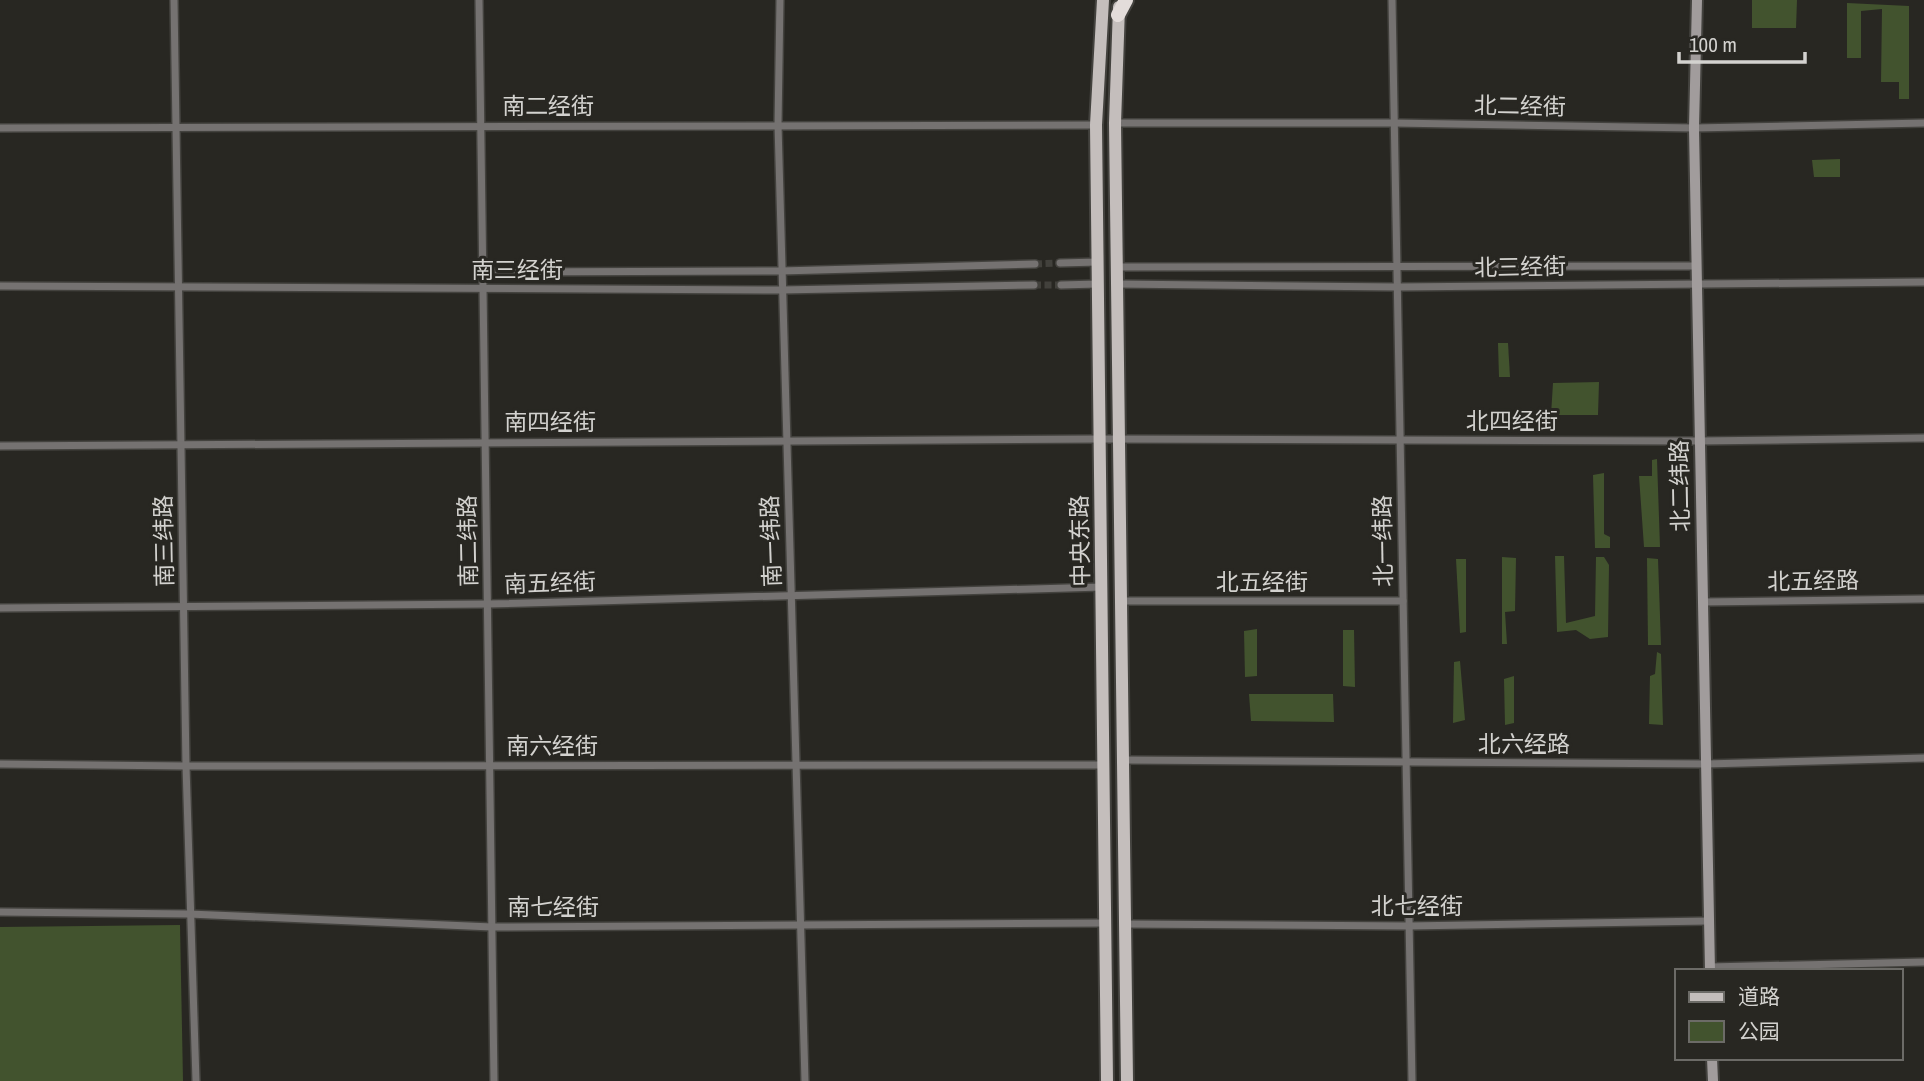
<svg xmlns="http://www.w3.org/2000/svg" width="1924" height="1081" viewBox="0 0 1924 1081" font-family="'Archivo Narrow','Noto Sans SC',sans-serif">
<rect width="100%" height="100%" fill="#282722"/>
<g fill="#42532e">
<path d="M1752,0H1797L1796,28H1752Z"/>
<path d="M1847,3L1909,6V99H1899V82H1881L1882,9L1861,11V58H1847Z"/>
<path d="M1840,159V177H1814L1812,160Z"/>
<path d="M1498,343H1508L1510,377H1499Z"/>
<path d="M1599,382L1598,415H1551L1553,383Z"/>
<path d="M1657,459L1660,547H1644L1639,476H1652V460Z"/>
<path d="M1604,473V534L1610,537V548H1595L1593,475Z"/>
<path d="M1555,556H1564L1566,623L1595,616L1596,557H1604L1609,565L1608,637L1590,639L1576,630L1557,632Z"/>
<path d="M1502,557L1516,558L1515,611L1505,612L1507,644H1502Z"/>
<path d="M1647,558L1658,559L1661,645H1648Z"/>
<path d="M1456,559H1466V632L1460,633Z"/>
<path d="M1257,629V676L1245,677L1244,631Z"/>
<path d="M1343,630H1354L1355,687L1343,686Z"/>
<path d="M1657,652L1661,654L1663,725L1649,724L1650,676L1655,674Z"/>
<path d="M1460,661L1465,720L1453,723L1454,662Z"/>
<path d="M1514,676V723L1505,725L1504,679Z"/>
<path d="M1249,694H1333L1334,722L1251,721Z"/>
<path d="M180,925L183,1081H0V927Z"/>
</g>
<g fill="none" stroke-linecap="round" stroke-linejoin="round">
<g stroke="#42413c" stroke-width="7" stroke-dasharray="7 3.5" stroke-linecap="butt">
<path d="M1035,264L1060,263"/>
<path d="M1034,285H1061"/>
</g>
<defs>
<g id="street">
<path d="M174,0L186,766L196,1081"/>
<path d="M479,0L494,1081"/>
<path d="M780,0L778,125L805,1081"/>
<path d="M1392,0L1412,1081"/>
<path d="M1115,123H1395L1694,128L1924,123"/>
<path d="M0,128L1096,125"/>
<path d="M1060,263L1098,262"/>
<path d="M1117,267L1697,266"/>
<path d="M483,272L781,271L1035,264"/>
<path d="M1117,284L1398,287L1924,282"/>
<path d="M1061,285L1097,284"/>
<path d="M0,286L782,290L1034,285"/>
<path d="M0,446L1100,439L1700,441L1924,438"/>
<path d="M1121,601H1403"/>
<path d="M1703,602L1924,599"/>
<path d="M0,608L488,604L1102,587"/>
<path d="M1123,760L1706,764L1924,758"/>
<path d="M0,764L186,766L1104,765"/>
<path d="M0,912L189,914L492,927L1106,923"/>
<path d="M1125,924L1409,926L1708,921"/>
<path d="M1710,967L1924,962"/>
</g>
<g id="secondary">
<path d="M1697,0L1694,128L1710,971"/>
<path d="M1712,1058L1713,1081"/>
</g>
<g id="primary">
<path d="M1103,0L1096,125L1107,1081"/>
<path d="M1119,7L1115,123L1127,1081"/>
</g>
<path id="highway" d="M1118,15L1126,0"/>
</defs>
<use href="#street" stroke="#43423e" stroke-width="10"/>
<use href="#secondary" stroke="#43423e" stroke-width="14"/>
<use href="#primary" stroke="#43423e" stroke-width="16"/>
<use href="#highway" stroke="#43423e" stroke-width="18"/>
<use href="#street" stroke="#757271" stroke-width="7"/>
<use href="#secondary" stroke="#a19c9c" stroke-width="10"/>
<use href="#primary" stroke="#c4bebc" stroke-width="12"/>
<use href="#highway" stroke="#e3dcda" stroke-width="14"/>
</g>
<g text-anchor="middle" stroke-width="6" stroke-linejoin="round" paint-order="stroke">
<g font-size="23" fill="#d3d2cf" stroke="#282722">
<text x="548" y="114">南二经街</text>
<text transform="translate(1520 106) rotate(1)" y="8">北二经街</text>
<text transform="translate(1520 267) rotate(-1)" y="8">北三经街</text>
<text x="517" y="278">南三经街</text>
<text x="1512" y="429">北四经街</text>
<text x="550" y="430">南四经街</text>
<text transform="translate(1680 486) rotate(-91)" y="8">北二纬路</text>
<text transform="translate(164 541) rotate(-91)" y="8">南三纬路</text>
<text transform="translate(468 541) rotate(-91)" y="8">南二纬路</text>
<text transform="translate(771 541) rotate(-92)" y="8">南一纬路</text>
<text transform="translate(1080 541) rotate(-91)" y="8">中央东路</text>
<text transform="translate(1383 541) rotate(-91)" y="8">北一纬路</text>
<text transform="translate(1813 581) rotate(-1)" y="8">北五经路</text>
<text x="1262" y="590">北五经街</text>
<text transform="translate(550 583) rotate(-2)" y="8">南五经街</text>
<text x="1524" y="752">北六经路</text>
<text x="552" y="754">南六经街</text>
<text x="1417" y="914">北七经街</text>
<text x="553" y="915">南七经街</text>
</g>
</g>
<rect x="1675" y="969" width="228" height="91" fill="#282722" stroke="#6c6b67" stroke-width="2"/>
<rect x="1689" y="992" width="35" height="10" fill="#c4bebc" stroke="#6c6b67" stroke-width="2"/>
<text x="1738" y="1004" font-size="21" fill="#d3d2cf">道路</text>
<rect x="1689" y="1021" width="35" height="21" fill="#42532e" stroke="#6c6b67" stroke-width="2"/>
<text x="1738" y="1039" font-size="21" fill="#d3d2cf">公园</text>
<path d="M1679 52v10h126v-10" fill="none" stroke="#d3d2cf" stroke-width="3.5"/>
<text x="1689" y="52" font-size="21" fill="#d3d2cf" stroke="#282722" stroke-width="5" paint-order="stroke">100 m</text>
</svg>
